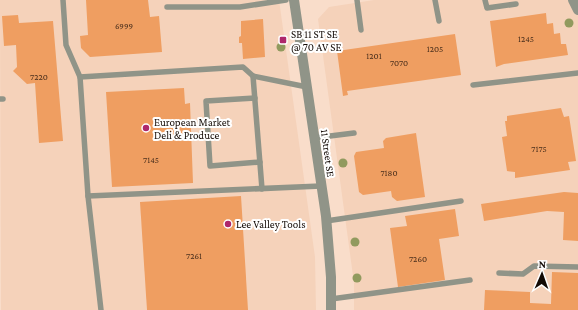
<svg xmlns="http://www.w3.org/2000/svg" width="578" height="310" viewBox="0 0 578 310" font-family="'Crimson Pro',serif">
<rect width="100%" height="100%" fill="#f9ddca"/>
<g fill="#f5d2ba">
<path d="M0,0H279L315,257L316,310H1Z"/>
<path d="M374,0H578V310H354V283L318,19L329,7Z"/>
</g>
<g fill="#ef9e61">
<path d="M86,0H148L150,17L159,16L162,52L90,57L81,48L80,36L88,35Z"/>
<path d="M546,13L547,24L553,23L554,34L560,33L561,44H566L568,55L504,64L496,67L490,21Z"/>
<path d="M18,15L19,23L53,21L63,141L39,143L35,83L27,84L13,71L17,67L16,45L4,46L2,16Z"/>
<path d="M263,19L265,57L243,59L242,43H239V37L241,36V21Z"/>
<path d="M455,34L461,75L347,91L348,95L343,96L337,51Z"/>
<path d="M184,88L185,104L190,103L193,183L112,187L106,92Z"/>
<path d="M561,108L564,117L569,116L576,161L568,162L570,170L515,178V172L507,171L502,137L507,136L505,121H507V116Z"/>
<path d="M416,133L425,197L397,201L392,197L391,191L363,195L359,192L354,156L356,152L384,148L383,141L386,138Z"/>
<path d="M564,192L578,193V241L563,240L564,212L547,211L484,221L481,204Z"/>
<path d="M241,196L248,310H147L140,202Z"/>
<path d="M455,209L459,236L439,239L445,280L398,287L390,228L407,226L405,216Z"/>
<path d="M552,272L578,273V310H484L485,290L530,292V303L551,304Z"/>
</g>
<g fill="none" stroke-linecap="round" stroke-linejoin="round">
<g stroke="#909488" stroke-width="5.5">
<path d="M63,0L66,45L80,77L88,196L101,310"/>
<path d="M357,0L361,30"/>
<path d="M435,0L439,21"/>
<path d="M485,0L487,8L516,4"/>
<path d="M167,7H240L286,0"/>
<path d="M253,76L262,189"/>
<path d="M80,77L243,67L253,76L307,87"/>
<path d="M473,85L578,73"/>
<path d="M255,98L206,101L210,166L260,162"/>
<path d="M0,99H3"/>
<path d="M314,138L354,133"/>
<path d="M88,196L321,186"/>
<path d="M326,221L461,201"/>
<path d="M499,273L523,274L534,266L578,267"/>
<path d="M331,299L470,280"/>
</g>
<path stroke="#909488" stroke-width="10" d="M573,0L578,10"/>
<path stroke="#909488" stroke-width="10" d="M294,0L326,216L331,277V310"/>
</g>
<g fill="#919a5e">
<circle cx="569" cy="23" r="4.5"/>
<circle cx="281" cy="47" r="4.5"/>
<circle cx="343" cy="163" r="4.5"/>
<circle cx="355" cy="242" r="4.5"/>
<circle cx="357" cy="278" r="4.5"/>
</g>
<g fill="#ae276b" stroke="#fff" stroke-width="1.5">
<rect x="279" y="36" width="8" height="8" rx="2"/>
<circle cx="146" cy="128" r="4"/>
<circle cx="228" cy="224" r="4"/>
</g>
<g text-anchor="middle" stroke-width="4" stroke-linejoin="round" paint-order="stroke">
<g font-size="9" fill="#4a2f1c">
<text x="124" y="29">6999</text>
<text x="526" y="42">1245</text>
<text x="435" y="52">1205</text>
<text x="374" y="59">1201</text>
<text x="399" y="66">7070</text>
<text x="39" y="80">7220</text>
<text x="539" y="152">7175</text>
<text x="151" y="163">7145</text>
<text x="389" y="176">7180</text>
<text x="194" y="259">7261</text>
<text x="418" y="262">7260</text>
</g>
<g font-size="11" fill="#130a05" stroke="#fff" text-anchor="start">
<text x="291" y="38">SB 11 ST SE<tspan x="291" dy="13">@ 70 AV SE</tspan></text>
<text x="154" y="126">European Market<tspan x="154" dy="13">Deli &amp; Produce</tspan></text>
<text x="236" y="228">Lee Valley Tools</text>
</g>
<g font-size="11" fill="#130a05" stroke="#fff">
<text transform="translate(328 153) rotate(82)" y="4">11 Street SE</text>
</g>
</g>
<g transform="translate(542 274) rotate(2)" stroke="#ffffff" stroke-width="3" paint-order="stroke">
<path d="M0-3L7 15L0 10L-7 15Z" fill="#130a05"/>
<text y="-6" font-size="11" font-weight="bold" text-anchor="middle" fill="#130a05">N</text>
</g>
</svg>
